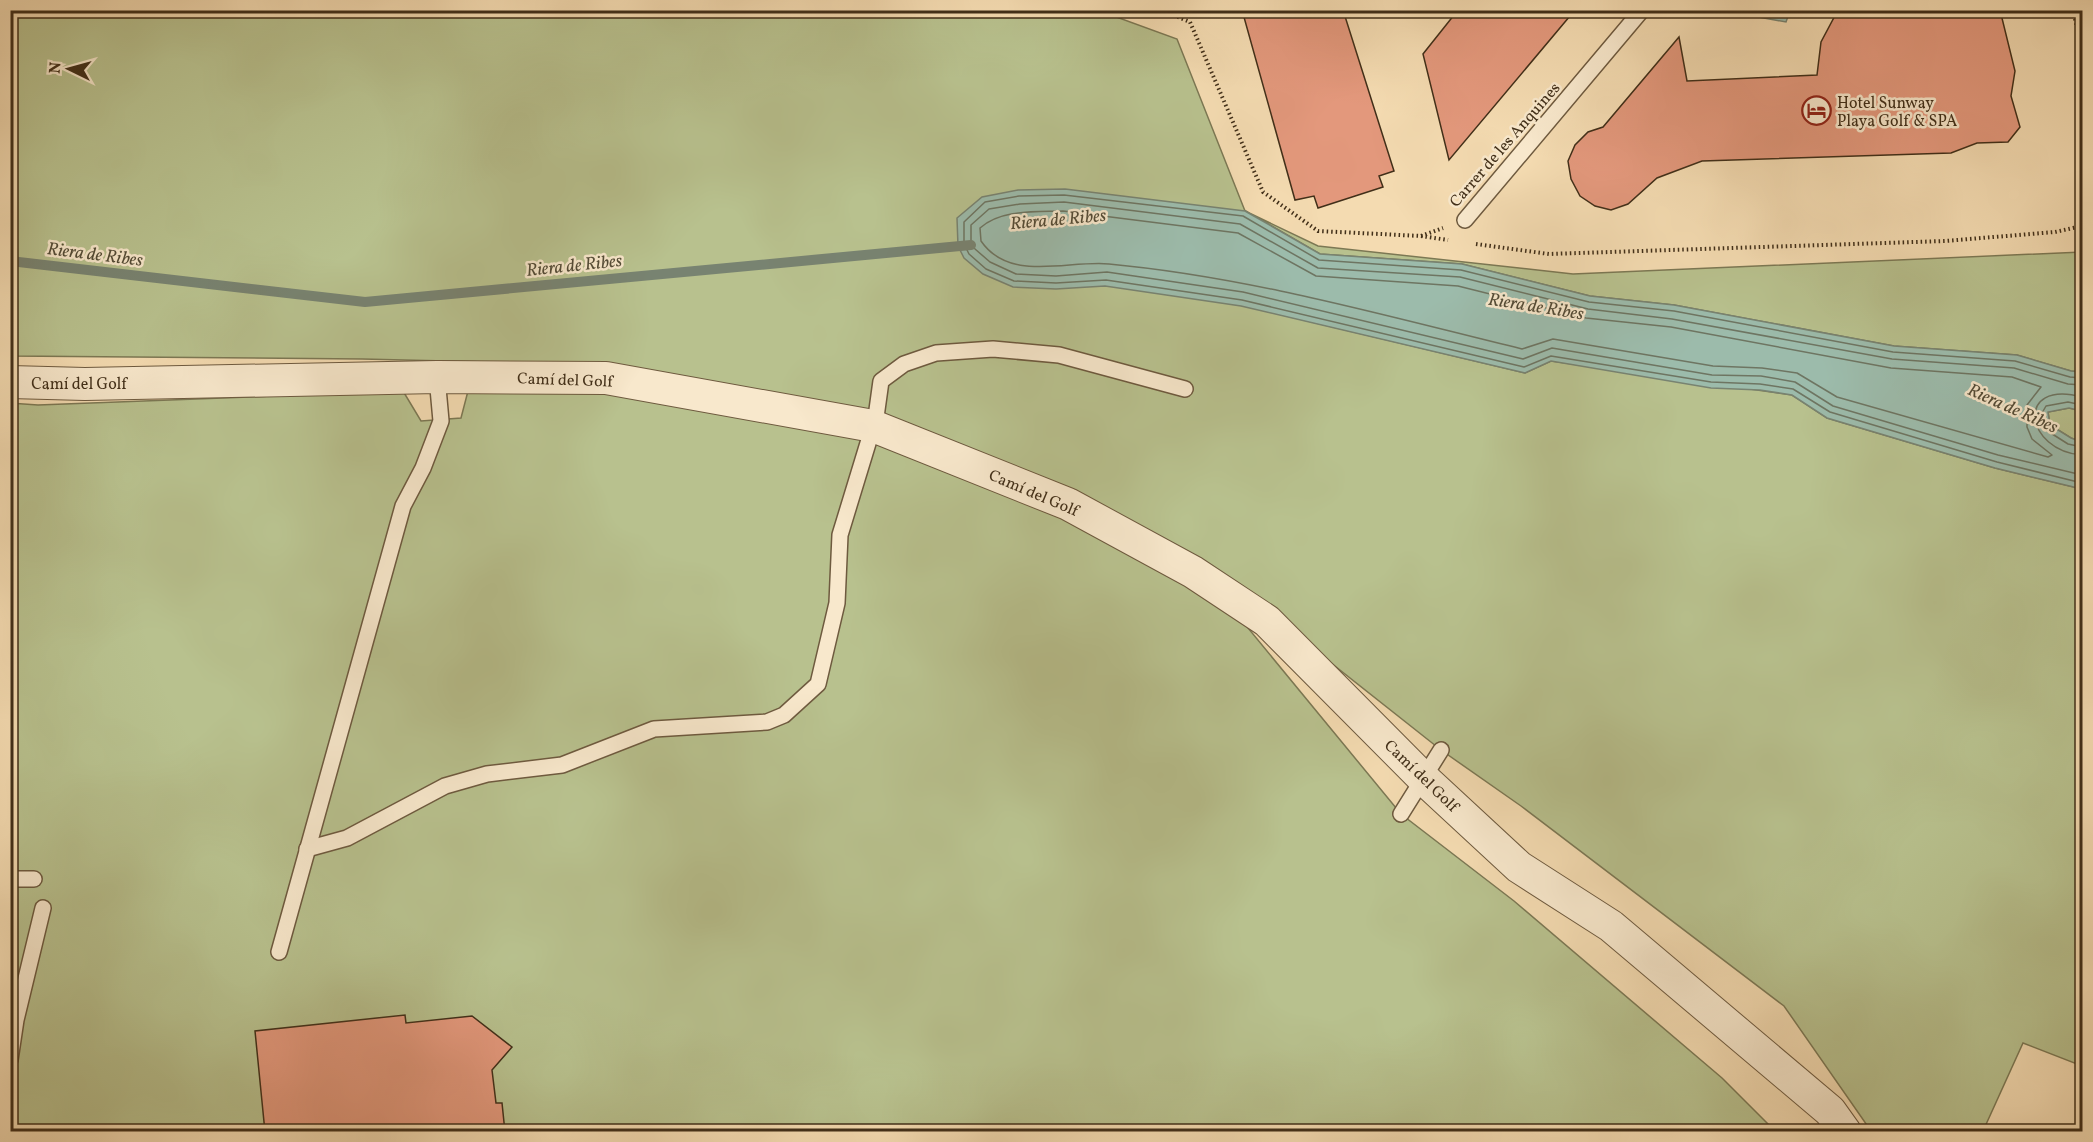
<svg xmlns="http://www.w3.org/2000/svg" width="2093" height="1142" viewBox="0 0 2093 1142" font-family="Vollkorn,serif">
<rect width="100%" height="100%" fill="#f4dbb1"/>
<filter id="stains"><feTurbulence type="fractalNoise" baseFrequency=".00333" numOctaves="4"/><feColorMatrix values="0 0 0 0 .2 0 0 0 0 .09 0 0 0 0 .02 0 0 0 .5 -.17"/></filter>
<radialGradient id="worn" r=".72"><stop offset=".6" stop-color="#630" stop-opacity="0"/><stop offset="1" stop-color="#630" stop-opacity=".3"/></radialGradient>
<g fill="#b8c18e" stroke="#7c7854" stroke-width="1.5">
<path d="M11,11H1100L1177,39L1245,211L1318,246L1573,274L2082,252V372L2071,371L2017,355L1894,346L1674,305L1590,296L1462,264L1320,254L1246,211L1241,305L1525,373L1551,361L1792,395L1827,418L1995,468L2082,489V1066L2023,1043L1983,1131H1871L1784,1006L1521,806L1441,750L1240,591L970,453L608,365L362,359L11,356Z"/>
<path d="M403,391L421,421L461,418L468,391L622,393L869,440L1040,501L1225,600L1401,814L1514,901L1722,1078L1775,1131H11L10,403L38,405Z"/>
<path d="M2069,408L2082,411V442L2071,438L2050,425L2048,412Z"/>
</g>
<g fill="#9cbbab" stroke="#788371" stroke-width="1.5">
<path d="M1748,11V10L1790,11L1786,22L1747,15Z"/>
<path d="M1065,189L1245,211L1320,254L1462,264L1590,296L1674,305L1894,346L2017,355L2071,371L2082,372V411L2069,408L2048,412L2050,425L2071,438L2082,442V489L1995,468L1827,418L1792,395L1760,390L1711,388L1551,361L1525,373L1241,306L1105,286L1056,289L1013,287L983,274L964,258L958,246L957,218L982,197L1018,190Z"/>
</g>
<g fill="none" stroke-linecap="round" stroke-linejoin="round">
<g stroke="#6e7562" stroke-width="1.5">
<path d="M1063,211L1238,233L1316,276L1458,286L1586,318L1671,327L1891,368L2012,377L2041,387L2027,405V427L2032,439L2052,455L2048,457L1837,397L1797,373L1762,368L1713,366L1553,339L1522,349C1386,316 1249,277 1109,264C1067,260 1010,283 981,241L980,228C1001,209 1036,212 1063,211Z"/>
<path d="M2082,378L2070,377L2015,361L1893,352L1674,311L1589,302L1461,270L1319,260L1243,216L1064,195L1019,196L985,202L964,222V244L969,254L986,269L1014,281L1056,283L1106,280L1242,300L1524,367L1551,356L1711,382L1760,384L1793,389L1830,412L1997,462L2082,483"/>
<path d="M2082,385L2068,384L2014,368L1892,359L1672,319L1588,309L1460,277L1318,268L1240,224L1064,202L1020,204L989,209L971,225V242L975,249L990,262L1016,274L1056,276L1107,272L1243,292L1523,359L1552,348L1712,375L1761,376L1795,382L1833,406L1998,455L2082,475"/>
<path d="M2082,397C2014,379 2025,451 2082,455"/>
<path d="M2082,405L2068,402L2046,406L2042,413L2046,430L2068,444L2082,447"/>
</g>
<path stroke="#788371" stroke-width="10" d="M10,261L365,302L971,245"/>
</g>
<g fill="#e3987c" stroke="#412f19" stroke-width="1.5">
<path d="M1242,10H1343L1394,171L1379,176L1383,187L1318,208L1314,196L1295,200Z"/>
<path d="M1458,10H1575L1449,160L1423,54Z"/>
<path d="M1838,10H2000L2015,71L2011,96L2020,127L2008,142L1977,143L1951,153L1702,161L1657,178L1628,204L1611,210L1595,206L1580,196L1571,179L1568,161L1575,145L1588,132L1603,127L1679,37L1687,81L1817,75L1821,42Z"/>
<path d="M405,1015L406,1023L472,1016L512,1047L492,1070L496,1103H502L505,1132H265L255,1031Z"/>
</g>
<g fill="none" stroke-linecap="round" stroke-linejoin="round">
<defs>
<g id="service">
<path d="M1465,220L1642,10"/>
<path d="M1401,814L1441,750"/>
<path d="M307,849L347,838L445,786L487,774L562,765L654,729L767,722L784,715L818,684L837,603L840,535L876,417L881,381L904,364L936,353L993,349L1059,355L1185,389"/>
<path d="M10,879H34"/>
<path d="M279,952L403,506L423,468L441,421L437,377"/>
<path d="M10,1060L16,1020L43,908"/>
</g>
<path id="minor" d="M10,382L85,384L437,377L606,378L873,426L1068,504L1193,572L1267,621L1424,779L1519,867L1611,926L1830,1111L1845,1132"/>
</defs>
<use href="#service" stroke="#6e5a3f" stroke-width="18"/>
<use href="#minor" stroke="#6e5a3f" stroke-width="34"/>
<g stroke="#412f19" stroke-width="4" stroke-dasharray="1.5 3" stroke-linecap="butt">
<path d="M1161,10L1190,22L1263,192L1318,231L1421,236L1443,228"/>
<path d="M2073,10L2082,50"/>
<path d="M1421,236L1448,240"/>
<path d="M1476,244L1549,254L1945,241L2055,232L2082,226"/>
</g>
<use href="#service" stroke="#f8e8cc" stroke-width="15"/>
<use href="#minor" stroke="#f8e8cc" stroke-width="32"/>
</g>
<defs>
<symbol id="hotel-ring" viewBox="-11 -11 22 22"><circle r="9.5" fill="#f8e8cc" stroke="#8f2418" stroke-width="1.5"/><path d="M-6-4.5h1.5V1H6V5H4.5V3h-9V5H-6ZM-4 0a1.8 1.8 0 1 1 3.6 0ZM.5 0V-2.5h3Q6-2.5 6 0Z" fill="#8f2418"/></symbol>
</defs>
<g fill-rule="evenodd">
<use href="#hotel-ring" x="1800" y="94" width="33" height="33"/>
</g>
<g text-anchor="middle" stroke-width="5" stroke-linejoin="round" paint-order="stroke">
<g font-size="16" fill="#412f19" stroke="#f8e8cc" text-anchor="start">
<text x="1837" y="108">Hotel Sunway<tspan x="1837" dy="18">Playa Golf &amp; SPA</tspan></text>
</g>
<g font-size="16" fill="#412f19" stroke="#f8e8cc">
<text transform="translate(1504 144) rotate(-49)" y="6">Carrer de les Anquines</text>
<text transform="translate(565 379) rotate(2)" y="6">Camí del Golf</text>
<text x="79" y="389">Camí del Golf</text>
<text transform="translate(1034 492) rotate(23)" y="6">Camí del Golf</text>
<text transform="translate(1422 775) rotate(44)" y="6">Camí del Golf</text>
</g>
<g font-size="18" font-style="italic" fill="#534b36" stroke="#f8e8cc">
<text transform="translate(1058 219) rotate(-5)" y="6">Riera de Ribes</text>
<text transform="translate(95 254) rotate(7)" y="6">Riera de Ribes</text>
<text transform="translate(574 265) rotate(-6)" y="6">Riera de Ribes</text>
<text transform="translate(1536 306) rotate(9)" y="6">Riera de Ribes</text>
<text transform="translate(2013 408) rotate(24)" y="6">Riera de Ribes</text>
</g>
</g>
<rect width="2093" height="1142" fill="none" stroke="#f4dbb1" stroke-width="36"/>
<rect x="12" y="12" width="2069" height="1118" fill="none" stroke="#412f19" stroke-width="3"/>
<rect x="18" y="18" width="2057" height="1106" fill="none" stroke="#412f19" stroke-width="1.5"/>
<g transform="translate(69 69) rotate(275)" stroke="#f8e8cc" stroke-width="4.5" paint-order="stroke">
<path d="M0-4.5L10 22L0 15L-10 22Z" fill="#412f19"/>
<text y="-9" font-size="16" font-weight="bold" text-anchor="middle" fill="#412f19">N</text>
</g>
<rect width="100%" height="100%" filter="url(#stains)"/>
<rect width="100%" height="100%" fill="url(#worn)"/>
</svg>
